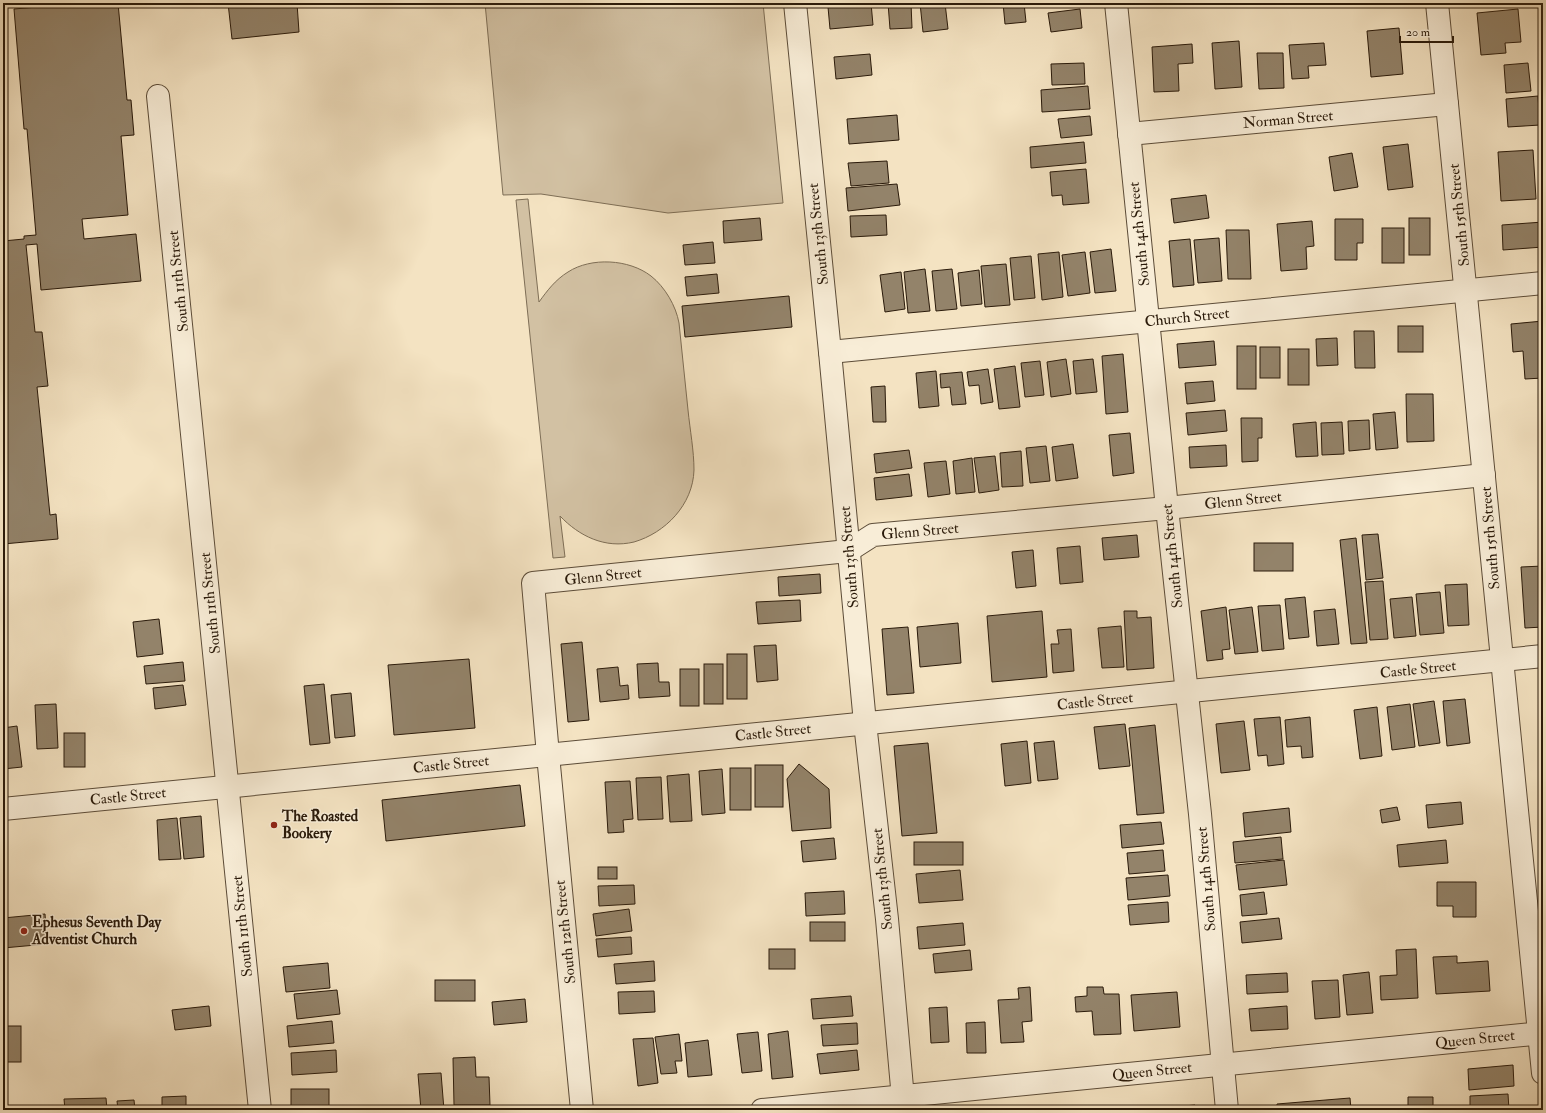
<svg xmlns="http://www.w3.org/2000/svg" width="1546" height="1113" viewBox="0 0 1546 1113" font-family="'IM FELL Double Pica',serif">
<rect width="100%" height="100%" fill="#f4e3c2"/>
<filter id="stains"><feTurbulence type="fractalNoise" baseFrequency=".005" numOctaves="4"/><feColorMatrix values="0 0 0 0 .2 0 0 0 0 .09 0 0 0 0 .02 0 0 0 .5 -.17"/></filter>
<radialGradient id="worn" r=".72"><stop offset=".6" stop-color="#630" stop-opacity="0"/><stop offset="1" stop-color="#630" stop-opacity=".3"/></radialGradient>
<g fill="#d2c1a3" stroke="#7e6e56">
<path d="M485,3H763L783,203L668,213L541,194L503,195Z"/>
<path d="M528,199L539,302C547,291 555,280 568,272C591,257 629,259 651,276C665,287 676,306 679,323C682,352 685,381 688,410C690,430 694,451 694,470C693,505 665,533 634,542C605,549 579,536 560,516L565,557L553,558L516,200Z"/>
</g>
<g fill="#93836a" stroke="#2a1a0a">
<path d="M85,3H118L127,100H131L134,135L121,136L128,215L82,219L84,239L136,234L141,281L41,290L37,244L26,245L35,332H42L48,386L37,387L50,515L56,514L58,539L3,544V241L24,239V236L36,235L27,129H24L14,9Z"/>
<path d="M228,3H297L299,32L232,39Z"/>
<path d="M860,3H871L873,25L830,29L828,7Z"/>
<path d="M888,3H911L912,28L890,29Z"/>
<path d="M920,3H945L948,29L923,32Z"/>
<path d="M1003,3H1024L1026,22L1005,24Z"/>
<path d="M1039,3H1064L1040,6Z"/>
<path d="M1185,3H1208L1185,5Z"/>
<path d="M1279,3H1301V5L1279,6Z"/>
<path d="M1080,9L1082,28L1051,32L1048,13Z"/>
<path d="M1518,9L1521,42L1505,43L1506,53L1481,55L1477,13Z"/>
<path d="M1399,28L1403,74L1371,77L1367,31Z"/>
<path d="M1239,41L1242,87L1215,89L1212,43Z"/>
<path d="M1324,43L1326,65L1308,66L1309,78L1292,79L1289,45Z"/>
<path d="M1192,44L1193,63L1178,64L1179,91L1154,92L1152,47Z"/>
<path d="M1257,53H1283L1284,88L1259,89Z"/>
<path d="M870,54L872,75L836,79L834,57Z"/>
<path d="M1084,63L1085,84L1052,85L1051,64Z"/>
<path d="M1528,63L1531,91L1506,93L1504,65Z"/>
<path d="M1088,86L1090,109L1042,112L1041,90Z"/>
<path d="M1538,96L1540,125L1508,127L1506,99Z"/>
<path d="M897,115L899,140L849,144L847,119Z"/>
<path d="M1090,116L1092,135L1061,138L1058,119Z"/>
<path d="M1084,142L1086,163L1031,168L1030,147Z"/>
<path d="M1408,144L1413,187L1388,190L1383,147Z"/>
<path d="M1533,150L1536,199L1501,201L1498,152Z"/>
<path d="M1352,153L1358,187L1334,191L1329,157Z"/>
<path d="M887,161L889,183L851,186L848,163Z"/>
<path d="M1086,169L1089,203L1063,205L1062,195L1052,196L1050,172Z"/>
<path d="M897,184L900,205L848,211L846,188Z"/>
<path d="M1206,195L1209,218L1174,223L1171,199Z"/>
<path d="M886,215L887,235L851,237L850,216Z"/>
<path d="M760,218L762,240L724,243L723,221Z"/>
<rect x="1409" y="218" width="21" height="37"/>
<path d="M1335,219H1363V243H1357V260H1335Z"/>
<path d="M1312,221L1314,246L1306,247L1307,269L1281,271L1277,224Z"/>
<path d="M1543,222V247L1503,250L1502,225Z"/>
<rect x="1382" y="228" width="22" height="35"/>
<path d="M1226,230H1249L1251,279H1228Z"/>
<path d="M1219,238L1222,281L1198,283L1194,240Z"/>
<path d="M1190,239L1194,285L1173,287L1169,241Z"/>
<path d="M713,242L715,263L685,265L683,245Z"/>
<path d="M1111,249L1116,291L1095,293L1090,252Z"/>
<path d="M1059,252L1063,297L1042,300L1038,254Z"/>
<path d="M1085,252L1090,293L1068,296L1062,255Z"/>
<path d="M1031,256L1035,298L1014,300L1010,258Z"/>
<path d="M1006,264L1010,305L985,307L981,266Z"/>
<path d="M925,269L930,311L908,313L904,272Z"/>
<path d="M952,269L957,309L936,311L932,271Z"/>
<path d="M979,270L982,304L961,306L958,273Z"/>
<path d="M901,272L905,309L885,312L880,275Z"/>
<path d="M717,274L719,293L687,296L685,277Z"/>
<path d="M789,296L792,327L685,337L682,306Z"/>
<path d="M1543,321V378L1525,379L1523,351L1513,352L1511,324Z"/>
<rect x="1398" y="326" width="25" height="26"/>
<path d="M1354,331H1374L1375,368H1355Z"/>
<path d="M1337,338L1338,365L1317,366L1316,339Z"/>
<path d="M1214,341L1216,365L1179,368L1177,344Z"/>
<rect x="1237" y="346" width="19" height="43"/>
<rect x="1260" y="347" width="20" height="31"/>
<rect x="1288" y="349" width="21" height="36"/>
<path d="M1123,354L1128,412L1106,414L1102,356Z"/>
<path d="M1066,359L1071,394L1051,397L1047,362Z"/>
<path d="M1093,359L1097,392L1076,394L1073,361Z"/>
<path d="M1040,361L1044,395L1025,397L1021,363Z"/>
<path d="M1015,366L1020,407L999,409L994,369Z"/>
<path d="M988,369L993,402L981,404L979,385L969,386L967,372Z"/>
<path d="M936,371L939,406L919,408L916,373Z"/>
<path d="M962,372L966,404L952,405L950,387L941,388L940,374Z"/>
<path d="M1213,381L1215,401L1187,404L1185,383Z"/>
<path d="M885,386L886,422H873L871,387Z"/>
<path d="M1406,394H1433L1434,441L1407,442Z"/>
<path d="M1225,410L1227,431L1188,435L1186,413Z"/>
<path d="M1395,412L1398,448L1376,450L1373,414Z"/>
<path d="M1241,418H1262V438H1258V461L1242,462Z"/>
<path d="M1369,420L1370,449L1349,451L1348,421Z"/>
<path d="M1316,422L1318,456L1296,457L1293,424Z"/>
<path d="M1342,422L1344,454L1322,455L1321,423Z"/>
<path d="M1130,433L1134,473L1113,476L1109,435Z"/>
<path d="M1073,444L1078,478L1056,481L1052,447Z"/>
<path d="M1226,445L1227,466L1190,468L1189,447Z"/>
<path d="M1046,446L1050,481L1030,483L1026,448Z"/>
<path d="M909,450L912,468L876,473L874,454Z"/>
<path d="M1021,451L1023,486L1002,487L1000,453Z"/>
<path d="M995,456L999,490L979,493L974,458Z"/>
<path d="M972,458L975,492L956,494L953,461Z"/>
<path d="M946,461L950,494L928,497L924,463Z"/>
<path d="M909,474L912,496L876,500L874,478Z"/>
<path d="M1378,534L1383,578L1366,580L1362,535Z"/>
<path d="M1137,535L1139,557L1104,560L1102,538Z"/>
<path d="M1356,538L1367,643L1351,644L1340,540Z"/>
<rect x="1254" y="543" width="39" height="28"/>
<path d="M1080,546L1083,582L1060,584L1057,548Z"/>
<path d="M1033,550L1036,586L1016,588L1012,552Z"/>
<path d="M1543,566V627L1525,628L1521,567Z"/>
<path d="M820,574L821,593L779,596L778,577Z"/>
<path d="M1383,581L1388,639L1370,640L1365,582Z"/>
<path d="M1467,584L1469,625L1448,626L1445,585Z"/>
<path d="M1440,592L1444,633L1420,635L1416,594Z"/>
<path d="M1305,597L1309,637L1289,639L1285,599Z"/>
<path d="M1412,597L1416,636L1394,638L1390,599Z"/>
<path d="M800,600L801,621L758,624L756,602Z"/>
<path d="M1280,605L1284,649L1262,651L1258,606Z"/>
<path d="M1226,607L1230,649L1222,650L1223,659L1207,661L1201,611Z"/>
<path d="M1252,607L1258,652L1235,654L1229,610Z"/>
<path d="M1335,609L1339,644L1317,646L1314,611Z"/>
<path d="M1042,611L1047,677L992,682L987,616Z"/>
<path d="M1124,611H1137V618L1151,617L1154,668L1127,670Z"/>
<path d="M159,619L163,654L137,657L133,622Z"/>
<path d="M958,623L961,663L920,667L917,627Z"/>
<path d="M1121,626L1124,667L1102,668L1098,628Z"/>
<path d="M908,627L914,693L887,695L882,629Z"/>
<path d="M1071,629L1074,671L1053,673L1051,644H1059L1057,630Z"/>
<path d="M582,642L589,720L568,722L561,644Z"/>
<path d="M776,645L778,680L757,682L754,646Z"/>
<rect x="727" y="654" width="20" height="45"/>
<path d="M469,659L475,728L394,735L388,665Z"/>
<path d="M183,662L185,681L146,684L144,666Z"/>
<path d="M658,663L659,682H669L670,696L639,698L637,664Z"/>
<rect x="704" y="664" width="19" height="40"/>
<path d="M618,667L620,686L628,685L629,699L600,702L597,669Z"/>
<rect x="680" y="669" width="19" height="37"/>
<path d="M324,684L330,743L310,745L304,686Z"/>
<path d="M183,685L186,705L155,709L153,688Z"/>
<path d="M351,693L355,736L335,738L331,695Z"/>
<path d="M1465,699L1470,743L1447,746L1443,701Z"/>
<path d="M1434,701L1440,743L1419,746L1413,704Z"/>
<path d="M56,704L58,748L37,749L35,705Z"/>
<path d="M1410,704L1415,747L1392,750L1387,707Z"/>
<path d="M1377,707L1382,756L1360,759L1354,710Z"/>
<path d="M1280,717L1284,764L1268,766L1267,755L1258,756L1254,719Z"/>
<path d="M1310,717L1313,757L1302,758L1301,746L1287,747L1285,720Z"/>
<path d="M1244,721L1250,770L1221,773L1216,724Z"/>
<path d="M1125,724L1130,766L1099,769L1094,727Z"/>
<path d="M1155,725L1164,813L1137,815L1129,728Z"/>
<path d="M17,726L22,767L3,769V728Z"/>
<rect x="64" y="733" width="21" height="34"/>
<path d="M1027,741L1031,783L1005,786L1001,744Z"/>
<path d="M1054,741L1058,779L1038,781L1034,743Z"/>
<path d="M928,743L937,833L902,836L894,746Z"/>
<path d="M799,764L829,789L831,828L792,831L787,779Z"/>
<rect x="755" y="765" width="28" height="42"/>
<rect x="730" y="768" width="21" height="42"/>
<path d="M722,769L725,813L702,815L699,771Z"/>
<path d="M689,774L692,821L670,822L667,776Z"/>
<path d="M661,777L663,819L638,820L636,778Z"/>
<path d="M630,781L633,819L623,820L624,832L608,833L605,782Z"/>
<path d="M520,785L525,826L386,841L382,800Z"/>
<path d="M1461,802L1463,824L1428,828L1426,805Z"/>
<path d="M1397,807L1400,820L1382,823L1380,810Z"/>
<path d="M1289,808L1291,832L1245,837L1243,813Z"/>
<path d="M201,816L204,857L184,859L180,818Z"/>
<path d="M177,818L181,859L159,860L157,820Z"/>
<path d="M1161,822L1164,844L1122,848L1120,825Z"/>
<path d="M1281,837L1283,859L1235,863L1233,842Z"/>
<path d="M834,838L836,859L803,862L801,841Z"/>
<path d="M1446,840L1448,863L1399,867L1397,845Z"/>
<rect x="914" y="842" width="49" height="23"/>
<path d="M1163,850L1165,871L1129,874L1127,853Z"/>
<path d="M1284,860L1287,885L1239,890L1236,865Z"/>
<rect x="598" y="867" width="19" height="12"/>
<path d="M960,870L963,900L919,903L916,874Z"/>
<path d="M1168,875L1170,896L1128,900L1126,878Z"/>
<path d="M1437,882H1476V917H1453V906H1437Z"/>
<path d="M634,885L635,904L599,906L598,886Z"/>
<path d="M844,891L845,914L806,916L805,893Z"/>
<path d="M1264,892L1267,914L1242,916L1240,895Z"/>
<path d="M1168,902L1169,922L1130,925L1128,905Z"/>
<path d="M629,909L632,931L596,936L593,914Z"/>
<path d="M45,914L47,944L3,948V918Z"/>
<path d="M1279,918L1282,939L1242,943L1240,922Z"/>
<rect x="810" y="922" width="35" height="19"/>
<path d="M963,923L965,945L919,949L917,927Z"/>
<path d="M631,937L632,954L598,957L596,939Z"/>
<rect x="769" y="949" width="26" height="20"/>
<path d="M1416,949L1418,998L1381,1000L1380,976L1397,975L1396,950Z"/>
<path d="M970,950L972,970L935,973L933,954Z"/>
<path d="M1457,956V963L1488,961L1490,991L1436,994L1433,957Z"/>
<path d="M654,961L655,981L616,984L614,964Z"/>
<path d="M328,963L330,988L286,992L283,967Z"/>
<path d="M1369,972L1373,1013L1347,1015L1343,975Z"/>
<path d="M1287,973L1288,992L1247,994L1246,975Z"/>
<rect x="435" y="980" width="40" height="21"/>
<path d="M1338,980L1340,1017L1315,1019L1312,981Z"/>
<path d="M1030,987L1032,1021L1022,1022L1024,1042L1001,1043L998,1000L1019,999L1018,988Z"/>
<path d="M1087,987H1103L1104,994H1119L1121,1034L1094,1035L1092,1011L1076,1012L1075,997L1087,996Z"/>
<path d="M337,990L340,1014L297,1019L294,994Z"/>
<path d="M654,991L655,1012L619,1014L618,992Z"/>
<path d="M1177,992L1180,1027L1134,1031L1131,995Z"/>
<path d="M851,996L853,1016L813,1019L811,999Z"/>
<path d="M525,999L527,1022L494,1025L492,1002Z"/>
<path d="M209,1006L211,1026L175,1030L172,1010Z"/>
<path d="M1287,1006L1288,1029L1251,1031L1249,1009Z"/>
<path d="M947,1007L949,1042L931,1043L929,1008Z"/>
<path d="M332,1021L334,1043L289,1047L287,1026Z"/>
<path d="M985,1022L986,1053H967L966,1023Z"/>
<path d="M857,1023L858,1044L823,1046L821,1025Z"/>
<rect x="3" y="1026" width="18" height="36"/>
<path d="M788,1031L793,1077L772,1079L768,1034Z"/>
<path d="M758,1032L762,1071L742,1073L737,1034Z"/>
<path d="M679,1034L682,1061H675L677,1073L661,1074L655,1037Z"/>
<path d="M653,1038L658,1083L638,1086L633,1039Z"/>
<path d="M708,1040L712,1075L688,1077L685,1043Z"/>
<path d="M336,1050L337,1072L292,1075L291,1053Z"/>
<path d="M857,1050L859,1070L820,1074L817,1054Z"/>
<path d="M475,1057L476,1077H489L490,1105H454L453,1058Z"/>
<path d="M1513,1065L1514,1086L1469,1090L1468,1069Z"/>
<path d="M441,1073L444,1110H421L418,1074Z"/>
<rect x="291" y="1089" width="38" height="21"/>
<path d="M1508,1094L1509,1110H1470V1096Z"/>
<path d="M186,1096V1110H162V1097Z"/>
<path d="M1408,1097H1433V1109L1441,1110H1408Z"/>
<path d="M106,1098L107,1110H65L64,1099Z"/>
<path d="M1350,1098L1351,1110H1277V1104Z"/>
<path d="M134,1100L135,1110H118L117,1101Z"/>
<path d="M1195,1105V1110H1171V1107Z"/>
<rect x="43" y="1106" width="16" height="4"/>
</g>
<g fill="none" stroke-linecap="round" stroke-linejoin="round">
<defs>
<g id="minor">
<path d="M795,3L830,352L865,723L887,919L904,1110"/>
<path d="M1116,3L1167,508L1200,814L1227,1110"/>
<path d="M1437,3L1543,1073"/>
<path d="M158,96L260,1110"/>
<path d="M1129,134L1447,104"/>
<path d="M830,352L1543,283"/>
<path d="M3,809L1543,656"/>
<path d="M582,1110L548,755L533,583L848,551L873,535L1167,508L1484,475"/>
<path d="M762,1110L1543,1033"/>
</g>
</defs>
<use href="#minor" stroke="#5c4c38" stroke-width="24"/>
<use href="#minor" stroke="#f8edd7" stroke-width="22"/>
</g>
<g fill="#8f2418" stroke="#f8edd7" stroke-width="1.5">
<circle cx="274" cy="825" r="4"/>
<circle cx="24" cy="931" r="4"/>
</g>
<g text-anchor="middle" stroke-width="3" stroke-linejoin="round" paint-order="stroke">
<g font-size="15" fill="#2a1a0a" stroke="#f8edd7">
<text transform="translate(1288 119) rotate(-5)" y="5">Norman Street</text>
<text transform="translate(1459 215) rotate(-96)" y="5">South 15th Street</text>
<text transform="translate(818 234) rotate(-96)" y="5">South 13th Street</text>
<text transform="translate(1139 234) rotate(-96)" y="5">South 14th Street</text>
<text transform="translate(178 281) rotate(-96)" y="5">South 11th Street</text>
<text transform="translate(1187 317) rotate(-6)" y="5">Church Street</text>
<text transform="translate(1243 500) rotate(-6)" y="5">Glenn Street</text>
<text transform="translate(920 531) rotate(-5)" y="5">Glenn Street</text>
<text transform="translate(1490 538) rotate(-95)" y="5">South 15th Street</text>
<text transform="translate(1172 556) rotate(-96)" y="5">South 14th Street</text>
<text transform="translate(849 557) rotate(-95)" y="5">South 13th Street</text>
<text transform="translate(603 576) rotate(-6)" y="5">Glenn Street</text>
<text transform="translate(210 603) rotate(-96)" y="5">South 11th Street</text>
<text transform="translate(1418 669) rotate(-6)" y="5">Castle Street</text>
<text transform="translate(1095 701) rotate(-6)" y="5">Castle Street</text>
<text transform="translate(773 732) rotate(-6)" y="5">Castle Street</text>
<text transform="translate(451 764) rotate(-6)" y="5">Castle Street</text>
<text transform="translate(128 796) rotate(-6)" y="5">Castle Street</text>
<text transform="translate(882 879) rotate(-96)" y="5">South 13th Street</text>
<text transform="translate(1206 879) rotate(-95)" y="5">South 14th Street</text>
<text transform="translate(242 926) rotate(-96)" y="5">South 11th Street</text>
<text transform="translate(565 932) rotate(-96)" y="5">South 12th Street</text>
<text transform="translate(1475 1039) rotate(-6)" y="5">Queen Street</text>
<text transform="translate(1152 1071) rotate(-6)" y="5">Queen Street</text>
</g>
<g font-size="15" font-weight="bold" fill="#2a1a0a" stroke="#f8edd7" text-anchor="start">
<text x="282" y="821">The Roasted<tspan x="282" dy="17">Bookery</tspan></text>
<text x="32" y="927">Ephesus Seventh Day<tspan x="32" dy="17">Adventist Church</tspan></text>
</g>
</g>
<rect width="1546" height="1113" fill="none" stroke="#f4e3c2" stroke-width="16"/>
<rect x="4" y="4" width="1538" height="1105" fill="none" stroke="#2a1a0a" stroke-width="2"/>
<rect x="8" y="8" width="1530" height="1097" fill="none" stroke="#2a1a0a"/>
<path d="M1400 36v6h53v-6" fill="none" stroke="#2a1a0a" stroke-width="2"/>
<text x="1406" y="36" font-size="12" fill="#2a1a0a" stroke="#f8edd7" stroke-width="3" paint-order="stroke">20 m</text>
<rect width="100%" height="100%" filter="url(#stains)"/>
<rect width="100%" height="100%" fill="url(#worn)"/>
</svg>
